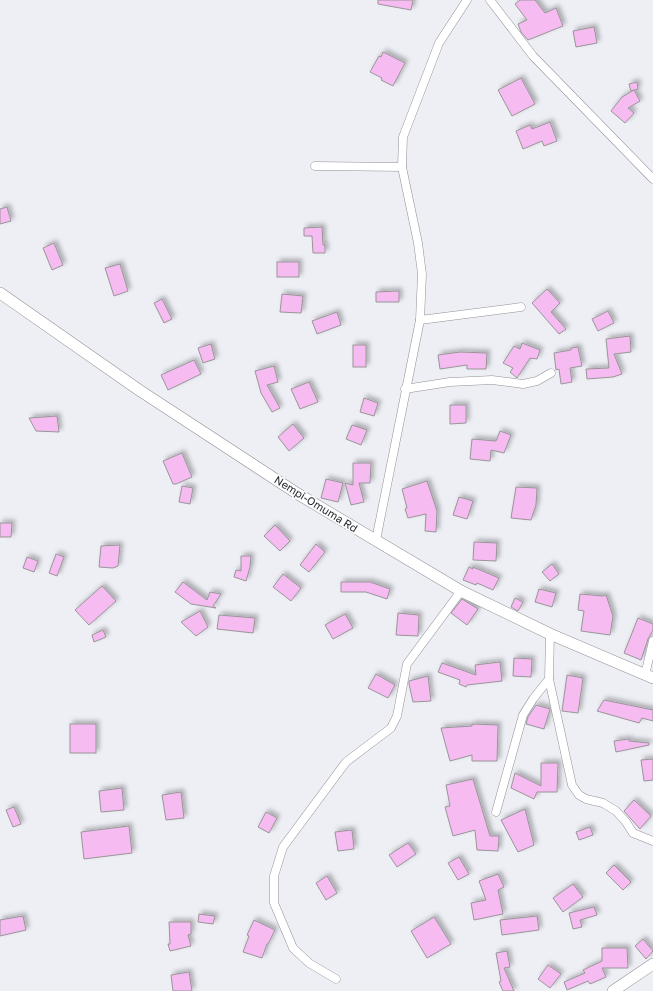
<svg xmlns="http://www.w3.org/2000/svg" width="653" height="991" viewBox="0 0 653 991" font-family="'Golos Text',sans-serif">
<defs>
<filter id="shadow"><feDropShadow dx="3" dy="-3" stdDeviation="2" flood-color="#0004"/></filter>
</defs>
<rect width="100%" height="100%" fill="#eeeff5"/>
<g fill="#f6bbf1" stroke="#999599" filter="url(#shadow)">
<path d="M378,0H413L411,10L378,4Z"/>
<path d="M520,0H535L545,13L556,8L563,26L528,40L521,32L518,24L527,20L515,4Z"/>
<path d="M594,27L597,43L576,47L573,31Z"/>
<path d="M383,52L405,63L393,86L381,80L382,78L370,72L379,56L381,57Z"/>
<path d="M521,78L535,104L512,116L498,90Z"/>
<path d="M637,82L638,89L631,91L629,84Z"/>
<path d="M634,90L640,101L628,108L634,113L625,123L611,111L622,97Z"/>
<path d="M550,122L557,141L544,146L542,141L523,149L516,131L530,125L532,129Z"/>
<path d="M7,207L11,221L0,224V209Z"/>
<path d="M322,227L323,245H325V253H313L312,236H304V228Z"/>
<path d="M54,243L63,265L52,270L43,248Z"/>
<rect x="277" y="262" width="22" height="15"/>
<path d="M120,264L128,291L114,296L105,268Z"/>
<path d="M547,289L560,303L551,312L566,329L559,334L532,303Z"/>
<path d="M399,291V302H376V292Z"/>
<path d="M282,294L303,296L301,313L280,312Z"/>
<path d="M162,299L172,319L164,323L154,303Z"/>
<path d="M608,311L614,323L598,331L592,319Z"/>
<path d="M337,312L341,325L317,334L312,321Z"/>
<path d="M630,336L631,352L614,354L622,374L613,377L587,379L586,369L609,368L606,339Z"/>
<path d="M522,343L540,350L537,359L530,358L517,378L510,372L513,368L503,363L514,346L520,349Z"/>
<path d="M211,344L215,359L203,363L198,348Z"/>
<rect x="353" y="345" width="13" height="22"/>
<path d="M578,347L582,366L570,368L572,382L561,384L559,369L556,370L554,353L571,350V348Z"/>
<path d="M460,352L487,353L486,369H467V365L440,369L438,355Z"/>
<path d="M194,360L201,374L168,390L161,375Z"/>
<path d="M274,366L278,382L267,385L280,408L272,412L261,393L255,371Z"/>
<path d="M309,382L318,402L300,409L291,389Z"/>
<path d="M364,398L378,403L374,416L360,412Z"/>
<path d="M450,405H466V423L450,424Z"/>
<path d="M57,416L59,432L36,431L29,418Z"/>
<path d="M293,424L304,438L289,451L278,437Z"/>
<path d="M352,425L367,430L361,445L346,439Z"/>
<path d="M500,431L511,435L504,453L491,450L490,461L470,459L472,439L496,441Z"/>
<path d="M182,453L192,477L176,484H173L163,461Z"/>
<path d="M353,463H371L370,483H359L364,502L351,505L345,483L353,485Z"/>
<path d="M326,479L343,483L338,502L321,498Z"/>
<path d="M427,481L437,511L436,532L425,531L426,514L408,518L405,509L407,508L402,489Z"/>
<path d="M182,486L193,488L190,504L179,502Z"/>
<path d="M516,487L537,488L536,505L531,520L511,518Z"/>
<path d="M459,497L473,501L467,519L453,515Z"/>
<path d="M0,523H12L11,537H0Z"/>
<path d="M275,525L290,541L280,551L264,536Z"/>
<path d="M474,542L497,543L496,561L473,560Z"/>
<path d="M316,544L325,552L309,572L300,565Z"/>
<path d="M120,545L118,566L113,568L99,567L101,546Z"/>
<path d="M56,554L64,557L57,576L49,573Z"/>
<path d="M241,556H251L250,567L246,581L234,577L236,570L241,571Z"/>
<path d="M27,557L38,561L34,572L23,568Z"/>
<path d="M552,564L559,574L550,581L542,572Z"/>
<path d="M469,567L473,569V567L499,578L493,590L477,583L476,585L463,580Z"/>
<path d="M283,574L301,588L291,601L273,587Z"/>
<path d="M183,582L207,600L210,592L221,594L213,606L216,608L191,604L175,592Z"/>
<path d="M341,582H370L390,589L387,599L366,592H341Z"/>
<path d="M102,586L116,601L89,625L75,610Z"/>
<path d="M539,589L556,593L552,607L535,602Z"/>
<path d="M580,594L603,596L606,595L613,616L610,635L581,631L584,611L578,610Z"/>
<path d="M515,598L523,602L518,611L511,607Z"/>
<path d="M462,599L478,609L467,625L451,613Z"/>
<path d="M200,611L208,627L196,636L181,622Z"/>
<path d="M398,613L419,615L418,636L396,635Z"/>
<path d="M345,614L353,628L333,639L325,625Z"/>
<path d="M219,615L255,618L253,633L217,629Z"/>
<path d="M638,618L653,624V630L648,639L641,660L624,653Z"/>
<path d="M103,630L106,637L94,642L92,635Z"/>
<path d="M514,658L532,659L531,677L513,676Z"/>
<path d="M500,662L502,681L467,685L466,687L459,684L460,680L438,672L442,663L476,675L475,665Z"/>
<path d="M376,674L395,685L388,698L368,688Z"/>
<path d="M567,675L583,678L578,713L562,711Z"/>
<path d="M428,676L431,701L413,702L409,684V681Z"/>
<path d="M604,700L653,710V721L642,718L639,723L597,711Z"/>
<path d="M536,705L550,709L544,729L526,724L528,717Z"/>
<rect x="70" y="724" width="26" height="29"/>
<path d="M472,724L498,725L497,761H472V755L450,761L441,728L472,726Z"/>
<path d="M629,739V741L649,743V745L616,752L614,741Z"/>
<path d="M653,759V780L644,781L641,760Z"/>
<path d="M541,763H558L557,792H537L534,799L511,788L515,773L541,786Z"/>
<path d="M473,779L490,836H499L498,851L477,850L475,830L453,836L445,807L450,806L446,785Z"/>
<path d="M122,788L124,810L101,812L99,791Z"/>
<path d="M181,792L184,818L166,820L162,795Z"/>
<path d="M634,800L651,816L640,829L624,811Z"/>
<path d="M14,807L21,824L13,827L6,810Z"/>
<path d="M525,809L534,845L518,852L501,820Z"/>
<path d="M266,812L277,818L269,833L258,827Z"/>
<path d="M129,826L132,853L84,859L81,832Z"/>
<path d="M590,827L593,835L579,840L576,832Z"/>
<path d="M352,830L354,849L338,851L335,832Z"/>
<path d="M408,843L416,854L397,867L389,855Z"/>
<path d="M459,857L469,874L458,880L448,863Z"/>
<path d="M614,865L631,882L623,890L606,873Z"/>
<path d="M498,874L504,887L498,890L503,914L474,920L471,903L486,900L479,881Z"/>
<path d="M327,876L337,893L326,900L316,883Z"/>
<path d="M573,884L583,897L563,912L553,898Z"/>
<path d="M594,907L597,915L580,920L582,927L573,929L569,913Z"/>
<path d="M199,914L215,916L213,924L198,922Z"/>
<path d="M23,916L26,930L0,936V920Z"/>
<path d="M537,916L539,930L502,935L500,920Z"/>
<path d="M434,917L451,944L427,958L411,931Z"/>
<path d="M254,920L275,930L268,944H267L262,958L243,952L249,936L247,935Z"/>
<path d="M169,922H191V934L188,935L191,946L170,951L168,944H170Z"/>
<path d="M643,939L653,951L646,959L635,946Z"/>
<path d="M602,948H627L628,968H602L606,977L590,984L588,981L567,990L564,982L585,973L583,970L602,961Z"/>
<path d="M507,951L510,967L504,968L514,991H503L499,982L501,981L496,953Z"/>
<path d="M548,965L561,974L550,988L538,979Z"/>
<path d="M189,972L192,991H173L171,975Z"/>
</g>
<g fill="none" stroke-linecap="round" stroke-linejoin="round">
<defs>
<g id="street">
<path d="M490,0L533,56L653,179"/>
<path d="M315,166L402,167"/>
<path d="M420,320L521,307"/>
<path d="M405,389L450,382L492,380L523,384L537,381L551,373"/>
<path d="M376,540L420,320L422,274L418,243L402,167L403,137L439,43L467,0"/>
<path d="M550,634L549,679L572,785L579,795L586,799L603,803L616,811L626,822L633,833L653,841"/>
<path d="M645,675L653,641"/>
<path d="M496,812L523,715L533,699L549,679"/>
<path d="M336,979L309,963L293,948L274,903V876L283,847L346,762L391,728L397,716L407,664L461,591"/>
</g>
<g id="secondary">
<path d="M0,293L139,390L298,494L461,591L550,634L653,678"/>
<path d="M613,991L653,964"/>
</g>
</defs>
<use href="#street" stroke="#919197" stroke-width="9"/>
<use href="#secondary" stroke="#919197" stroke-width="12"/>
<use href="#street" stroke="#fff" stroke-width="8"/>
<use href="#secondary" stroke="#fff" stroke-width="11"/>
</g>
<g text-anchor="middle" stroke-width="3.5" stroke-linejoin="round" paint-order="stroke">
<g font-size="11" fill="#29292b" stroke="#fcfdff">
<text transform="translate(316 504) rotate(32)" y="4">Nempi-Omuma Rd</text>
</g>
</g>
</svg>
